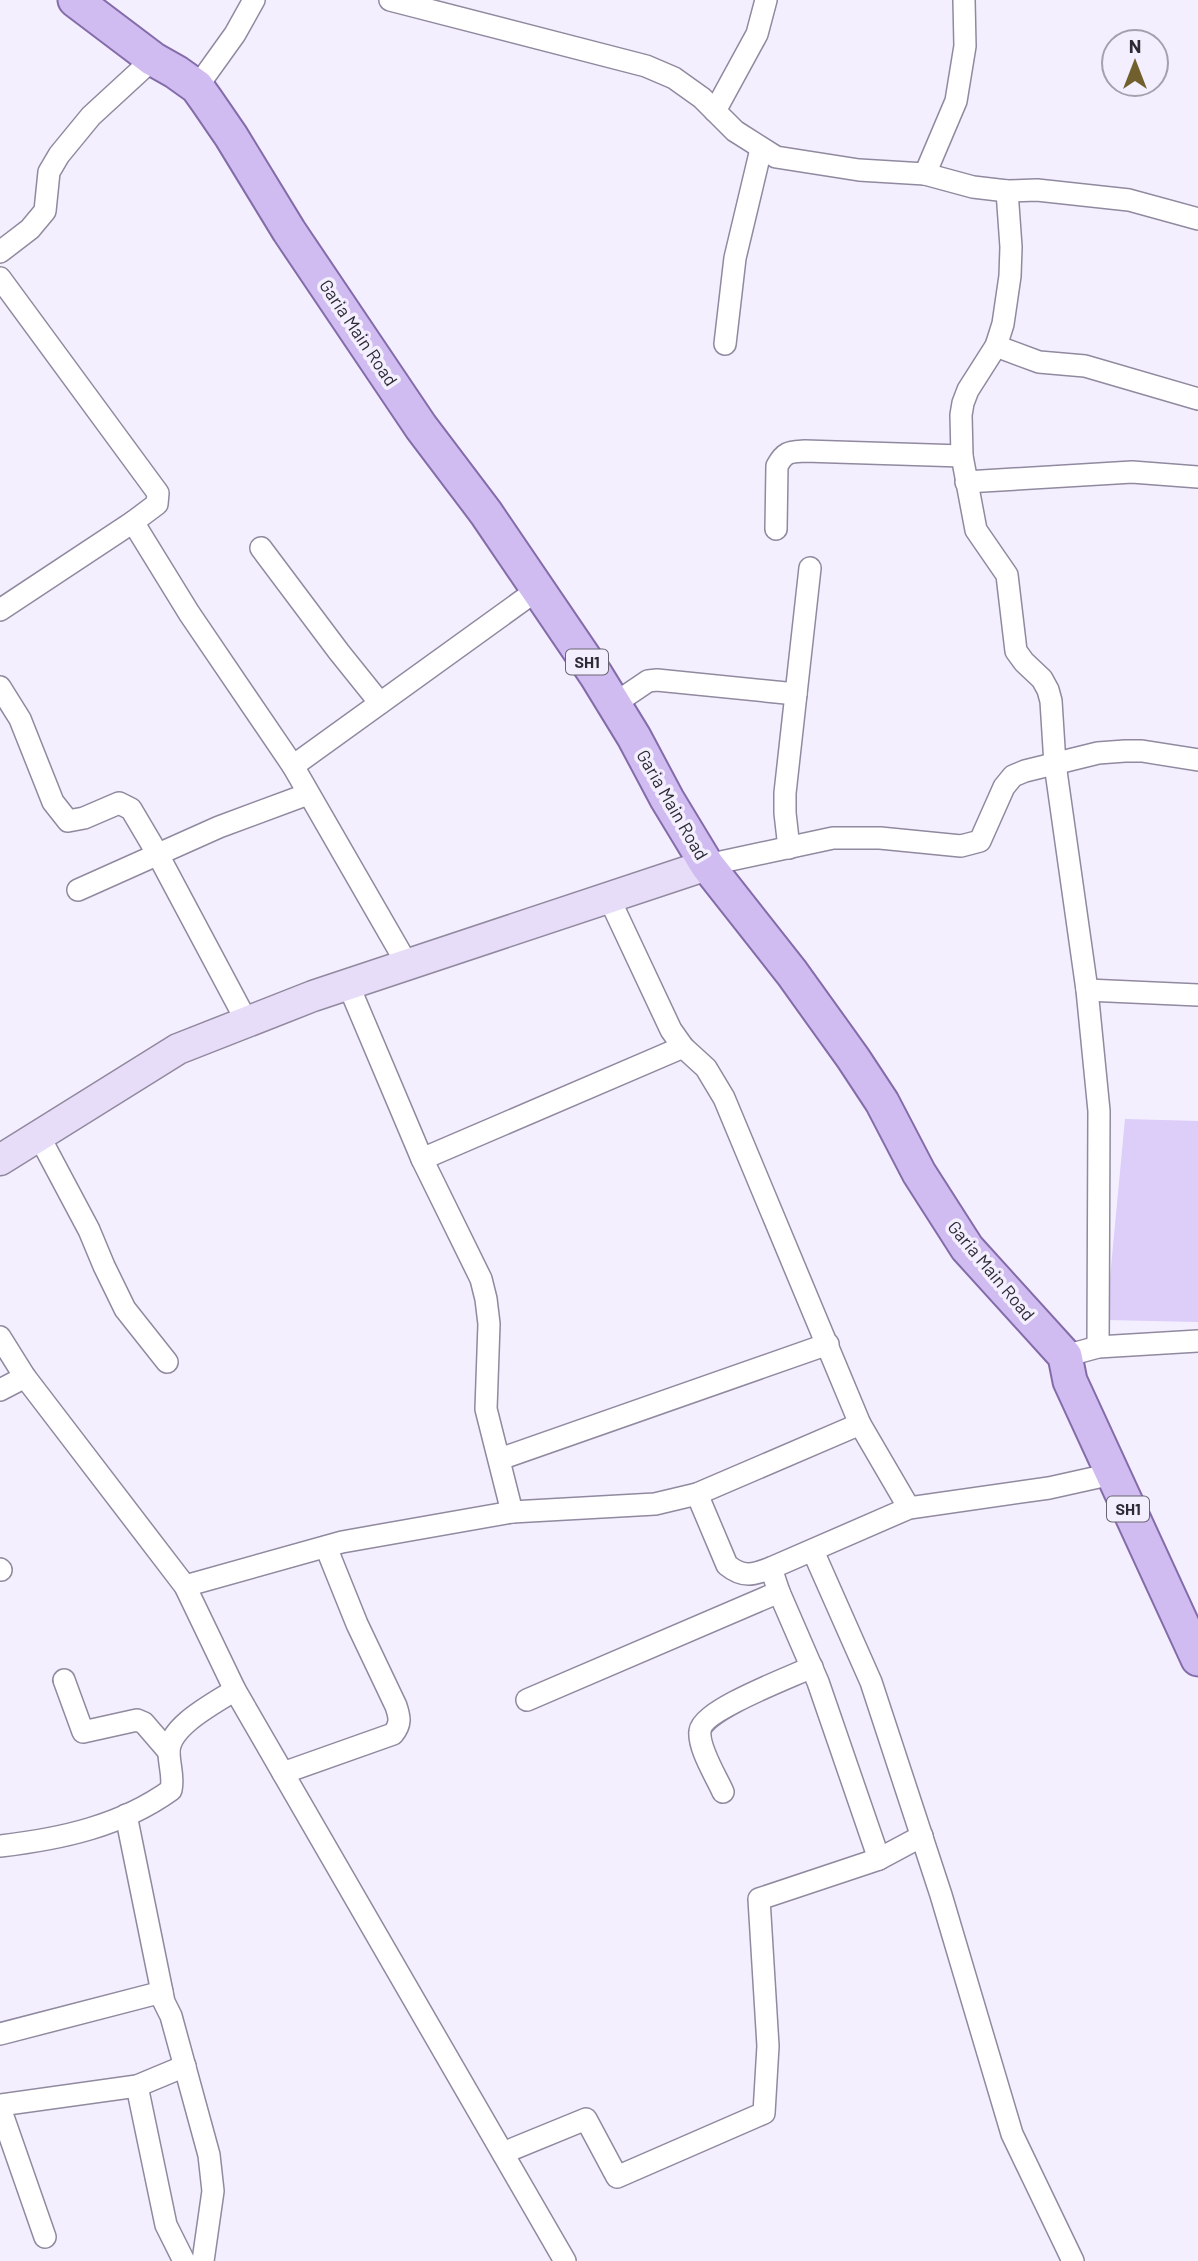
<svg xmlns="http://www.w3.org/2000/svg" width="1198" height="2261" viewBox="0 0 1198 2261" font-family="Barlow,sans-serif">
<rect width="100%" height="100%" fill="#f4effe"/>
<path fill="#dccdf9" d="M1125,1119L1198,1121V1322L1106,1320Z"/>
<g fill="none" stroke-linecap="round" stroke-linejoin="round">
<defs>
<g id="minor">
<path d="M390,0L646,66L674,78L702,98L735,131L776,157L859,170L925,174L973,187L1007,191L1037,190L1129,200L1198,219"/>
<path d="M197,87L235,34L254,0"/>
<path d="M715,111L757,34L766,0"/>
<path d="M925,174L956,101L965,46L964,0"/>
<path d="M1007,191L1011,247L1010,276L1003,324L996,346L968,390L963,403L961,415L962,456L976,530L1007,575L1016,651L1024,662L1042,679L1048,690L1051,701L1055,764L1087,990L1099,1111L1098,1347"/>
<path d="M0,252L30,229L45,211L49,172L59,155L91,116L153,59"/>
<path d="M0,278L158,493L157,504L133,522"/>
<path d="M725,344L735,258L761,149"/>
<path d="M996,346L1039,362L1085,366L1198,399"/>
<path d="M966,482L1132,472L1198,477"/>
<path d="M776,529L777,466C785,451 790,452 805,451L962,456"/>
<path d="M261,548L339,652L380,703"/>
<path d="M0,610L133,522L189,613L293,766L407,964"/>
<path d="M0,687L20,719L53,802L68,821L84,818L119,803L131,809L157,853L247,1022"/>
<path d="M614,704L648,681L657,680L796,694"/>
<path d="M293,766L537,590"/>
<path d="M789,848L785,813V793L810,568"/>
<path d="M707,865L833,838H880L961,846L980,841L1004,787L1013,776L1025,771L1098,753L1125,751H1142L1198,760"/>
<path d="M78,890L219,827L308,794"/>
<path d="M609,898L671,1030L683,1047L706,1068L724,1098L860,1424L909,1508"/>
<path d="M348,984L422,1159L481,1279L486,1299L489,1324L486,1409L512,1512"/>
<path d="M1087,990L1198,995"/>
<path d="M39,1136L89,1230L104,1266L125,1309L167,1362"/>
<path d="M422,1159L683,1047"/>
<path d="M0,1337L25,1377L185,1586L235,1690L565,2261"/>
<path d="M1065,1356L1098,1347L1198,1341"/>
<path d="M0,1390L25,1377"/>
<path d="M500,1459L828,1344"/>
<path d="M697,1494L727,1565C743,1578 753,1575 771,1568L909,1508L1049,1488L1112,1474"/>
<path d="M813,1551L871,1682L941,1895L1012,2134L1073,2261"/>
<path d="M771,1568L779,1592L818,1682L879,1859"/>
<path d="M0,1569L1,1570"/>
<path d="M185,1586L342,1542L512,1512L655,1504L697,1494L860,1424"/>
<path d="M64,1680L83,1732L137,1720L144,1723L169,1752"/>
<path d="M527,1700L779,1592"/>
<path d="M283,1773L393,1734C401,1724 400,1718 396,1706L357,1624L326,1547"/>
<path d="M723,1792C716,1776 698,1748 700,1731C702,1710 791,1677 812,1667"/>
<path d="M126,1815L162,1992"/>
<path d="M0,1846C61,1839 121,1826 171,1790C174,1777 169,1765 169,1752C169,1726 215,1703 235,1690"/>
<path d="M0,2034L162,1992L164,2002L171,2016L209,2155L213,2191L203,2261"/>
<path d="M137,2086L166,2225L184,2261"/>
<path d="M0,2105L137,2086L185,2066"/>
<path d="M0,2108L45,2237"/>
<path d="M503,2153L586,2119L617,2177L764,2113L768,2046L759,1899L879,1859L922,1836"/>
</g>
<path id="secondary" d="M0,1160L178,1049L313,996L707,865"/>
<path id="primary" d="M75,0L153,59L176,72L197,87L207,101L231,136L289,231L421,427L486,513L596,675L634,737L667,799L707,865L792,973L853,1058L882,1102L919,1173L967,1248L1065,1356L1070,1381L1198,1659"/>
</defs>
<use href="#minor" stroke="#91899f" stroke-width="24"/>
<use href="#secondary" stroke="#91899f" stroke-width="33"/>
<use href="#primary" stroke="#836ca9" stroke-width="37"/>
<use href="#minor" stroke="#fff" stroke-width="21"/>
<use href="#secondary" stroke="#e8ddf8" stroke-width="30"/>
<use href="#primary" stroke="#d0bcf1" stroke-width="33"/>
</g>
<g text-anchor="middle" stroke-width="7" stroke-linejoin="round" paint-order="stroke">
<g fill="#f4effe" stroke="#696571" stroke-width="2">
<rect x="566" y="649.5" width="42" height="25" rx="5"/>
<rect x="1107" y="1496.5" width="42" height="25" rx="5"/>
</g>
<g font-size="16" font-weight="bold" fill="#2e2a34">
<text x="587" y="668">SH1</text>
<text x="1128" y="1515">SH1</text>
</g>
<g font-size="18" fill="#2e2a34" stroke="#f4effe">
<text transform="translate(358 333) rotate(56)" y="6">Garia Main Road</text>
<text transform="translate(672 805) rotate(60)" y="6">Garia Main Road</text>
<text transform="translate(991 1271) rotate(50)" y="6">Garia Main Road</text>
</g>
</g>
<g transform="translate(1135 63)"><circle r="33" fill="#f4effe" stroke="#a5a0ad" stroke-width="2"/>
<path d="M0-5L12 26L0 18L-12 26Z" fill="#71602e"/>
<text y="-10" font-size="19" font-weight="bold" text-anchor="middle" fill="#2e2a34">N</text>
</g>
</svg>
